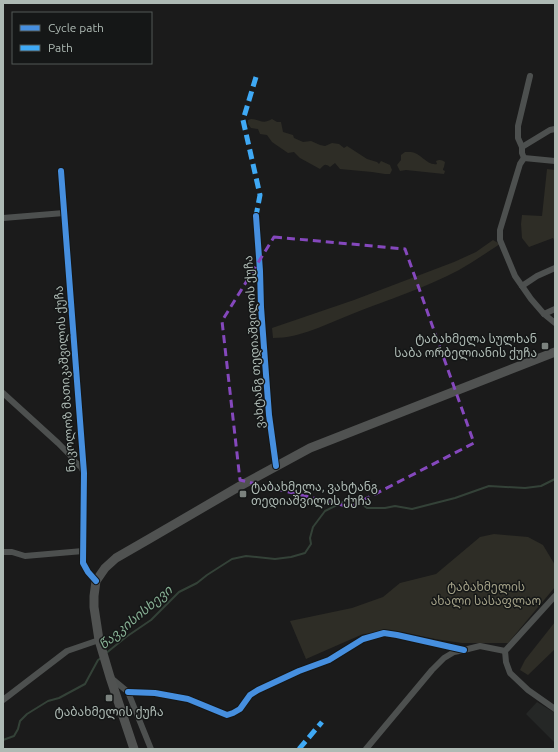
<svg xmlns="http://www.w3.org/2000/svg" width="558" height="752" viewBox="0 0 558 752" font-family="Ubuntu,'Noto Sans Georgian',sans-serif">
<rect width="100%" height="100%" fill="#1b1b1b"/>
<path fill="#252726" d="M537,702L555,713V743L526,714Z"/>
<g fill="#2e2d26">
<path d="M251,119C260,119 262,125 272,119L277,122H281L283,132L293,135L294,138L303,142L311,141L320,145L325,146L332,143L339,144L344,148L347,146L367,159L377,162L379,164L381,161L390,165L392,170L390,174H385L372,172L340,169L335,163L330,167C325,163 324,165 320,169L300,158L294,152L288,153L272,142L267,135L260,134L258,129L251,128L248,124V120Z"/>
<path d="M405,152C407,152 409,152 411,152C421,153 427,166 437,164L436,161C440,159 442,160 445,162L444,167L443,169V170L445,171L444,174L406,170L400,171L397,165L401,160V155Z"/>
<path d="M547,169L555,170V242L553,238L529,247L522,238L521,224L522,215L542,216Z"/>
<path d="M493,240L500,244C486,253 473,262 459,270C425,288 387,300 352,314C326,324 301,338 273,338L272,328L354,300L454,262L476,252Z"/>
<path d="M494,534L528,537L543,545L555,565V587L508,643H462L435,639L402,632H393L363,634L306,659L290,621L352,608L383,597L400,583L436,574L480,537Z"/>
<path d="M555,622V649L528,675L520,670L525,660Z"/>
</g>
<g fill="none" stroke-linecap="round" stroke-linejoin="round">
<g stroke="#344238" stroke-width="2">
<path d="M105,654L126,637L151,620L179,592L197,583L207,575L232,559L246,556L275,559L291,557L305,553L311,544L310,538L313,527L325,511L343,502L357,501L367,508H385L395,506L412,509L455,498L489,486L525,488L541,486L555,479"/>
<path d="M3,740L14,736L18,729L20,721L27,714L48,701L59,698L85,684L98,660L101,658"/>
</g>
<g stroke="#4d504f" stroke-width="6">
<path d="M522,147L550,130L555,129"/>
<path d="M524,158L522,153V147L518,138V126L530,76"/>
<path d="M555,161L524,158L520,164L500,230V240L515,276L531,299L544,314L555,323"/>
<path d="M61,171L84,473L83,563L88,572L96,581"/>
<path d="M256,216L260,271L261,307L269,415L276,466"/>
<path d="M3,218L64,213"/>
<path d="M522,286L537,276L555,268"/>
<path d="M544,314L555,309"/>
<path d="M3,393L58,443L70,455L73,460L81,467L83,471"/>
<path d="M3,552H12L25,556L83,551"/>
<path d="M505,651L506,662L510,673L528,690L555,709"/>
<path d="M505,651L555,596"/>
<path d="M110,677L128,692L151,749"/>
<path d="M128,692L155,693L188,699L227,715L233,713L240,709L250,695L258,690L299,671L329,660L363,639L384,633L397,635L464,650"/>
<path d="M3,700L67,651L99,640"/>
<path d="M366,749L432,670L444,658L454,652L464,650L480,646L505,651"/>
</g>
<path stroke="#505251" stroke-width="9" d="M134,749L110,677L99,640L94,607V596L96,581L105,568L116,558L149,539L240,486L310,448L555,352"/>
<g stroke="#3fa9f5" stroke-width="5" stroke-dasharray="10 5" stroke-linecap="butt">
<path d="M256,77L243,120L260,195L256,216"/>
<path d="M299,749L322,722"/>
</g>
<defs>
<g id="cycleway">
<path d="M61,171L84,473L83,563L88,572L96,581"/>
<path d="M256,216L260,271L261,307L269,415L276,466"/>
<path d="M128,692L155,693L188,699L227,715L233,713L240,709L250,695L258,690L299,671L329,660L363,639L384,633L397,635L464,650"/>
</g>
</defs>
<use href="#cycleway" stroke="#151717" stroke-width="8"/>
<use href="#cycleway" stroke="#468fdf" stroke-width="6"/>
</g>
<path fill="none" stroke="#8548bd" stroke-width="3" stroke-dasharray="8 5" stroke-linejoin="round" d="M274,237L405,249L474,443L350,507L240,480L222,321Z"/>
<g fill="#7b827e" stroke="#151717" stroke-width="1.5">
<rect x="541" y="342" width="8" height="8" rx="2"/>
<rect x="239" y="490" width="8" height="8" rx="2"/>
<rect x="105" y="694" width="8" height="8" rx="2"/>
</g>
<g text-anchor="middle" stroke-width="3" stroke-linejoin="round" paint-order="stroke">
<g font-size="12" fill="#aebab4" stroke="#151717" text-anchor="end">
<text x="537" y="343">ტაბახმელა სულხან<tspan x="537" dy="14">საბა ორბელიანის ქუჩა</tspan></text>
<text x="251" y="491" text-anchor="start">ტაბახმელა, ვახტანგ<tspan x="251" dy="14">თედიაშვილის ქუჩა</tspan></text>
<text x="109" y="716" text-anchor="middle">ტაბახმელის ქუჩა</text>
</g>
<g font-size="12" fill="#aebab4" stroke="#151717">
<text transform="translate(254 342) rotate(-94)" y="4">ვახტანგ თედიაშვილის ქუჩა</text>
<text transform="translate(65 379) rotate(-94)" y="4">ნიკოლოზ მათიკაშვილის ქუჩა</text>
</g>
<g font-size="12" fill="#a3a087" stroke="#151717">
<text x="486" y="591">ტაბახმელის<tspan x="486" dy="14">ახალი სასაფლაო</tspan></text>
</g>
<g font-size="13" font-style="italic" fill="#88b195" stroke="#151717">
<text transform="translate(135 617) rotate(-40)" y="5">წავკისისხევი</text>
</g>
</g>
<rect width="558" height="752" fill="none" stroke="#aebab4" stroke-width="8"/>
<rect x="12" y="12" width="140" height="52" fill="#151717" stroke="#525856"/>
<rect x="20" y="25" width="20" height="6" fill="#468fdf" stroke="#525856"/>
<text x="48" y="32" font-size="12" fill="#aebab4">Cycle path</text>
<rect x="20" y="45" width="20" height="6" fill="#3fa9f5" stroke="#525856"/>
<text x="48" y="52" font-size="12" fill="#aebab4">Path</text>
</svg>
